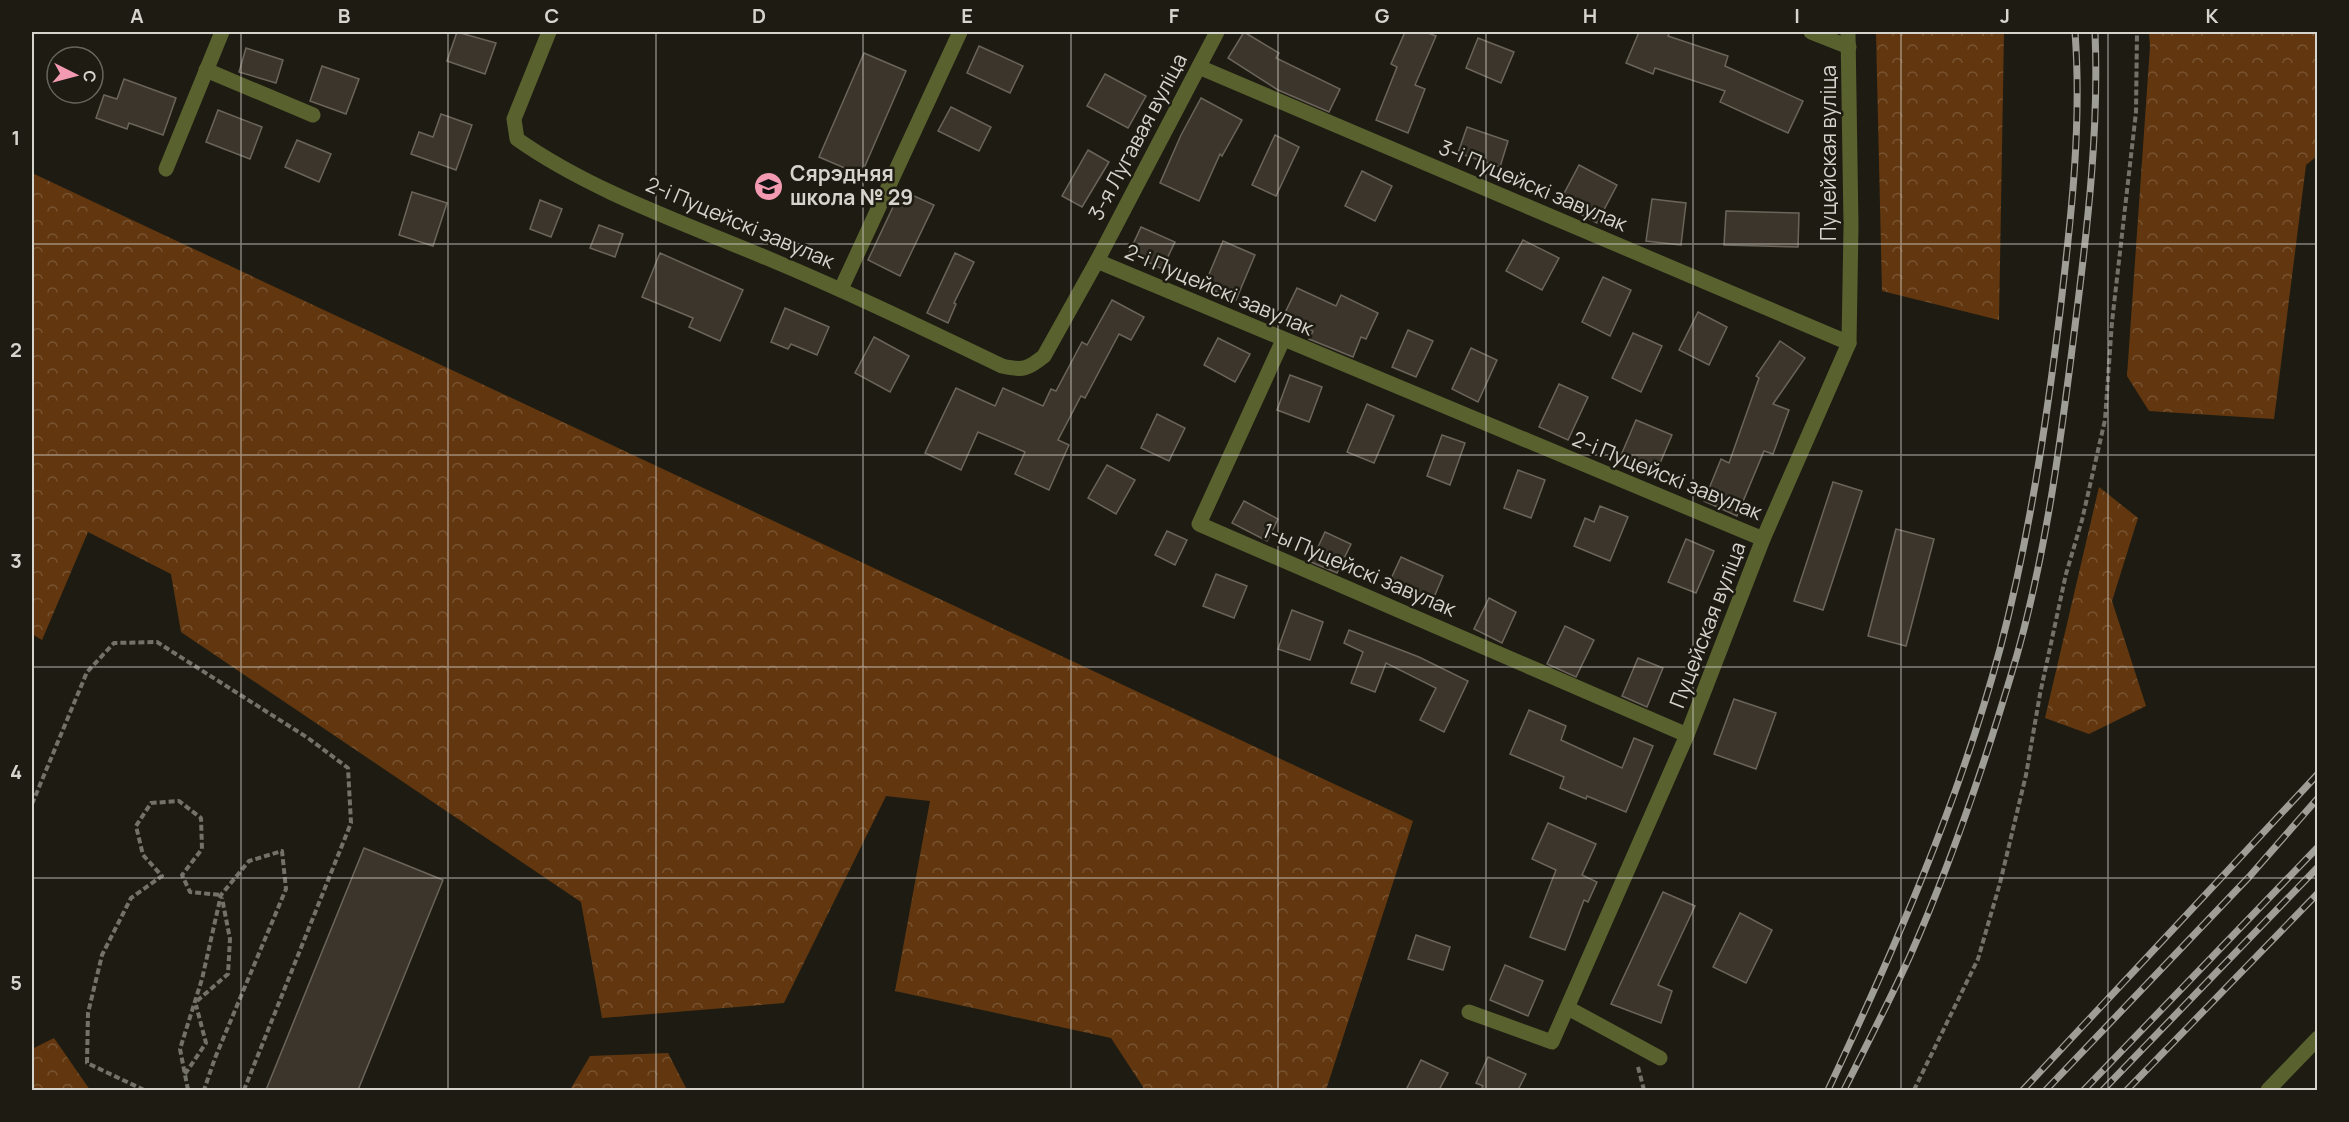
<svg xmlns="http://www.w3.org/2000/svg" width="2349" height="1122" viewBox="0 0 2349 1122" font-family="Manrope,sans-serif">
<defs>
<pattern id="forest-crowns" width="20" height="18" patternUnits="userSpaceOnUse" patternTransform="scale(1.5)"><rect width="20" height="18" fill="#62370f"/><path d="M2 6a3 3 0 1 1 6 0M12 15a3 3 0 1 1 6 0" fill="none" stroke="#785331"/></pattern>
</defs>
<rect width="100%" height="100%" fill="#1e1c12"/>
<g fill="url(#forest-crowns)">
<path d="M1876,32H2004L1999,320L1882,291Z"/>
<path d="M2149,32H2317V156L2306,165L2274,419L2149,411L2127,376L2150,47Z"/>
<path d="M32,173L1413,821L1326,1090H1145L1111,1038L895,991L930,801L886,796L784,1003L602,1018L581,902L181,632L171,574L88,532L42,640L32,634Z"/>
<path d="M2099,487L2138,518L2112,601L2146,706L2089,734L2045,718Z"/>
<path d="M54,1038L90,1090H32V1049Z"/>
<path d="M668,1053L687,1090H570L590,1056Z"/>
</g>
<g fill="#3b352c" stroke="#6b645a" stroke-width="1.5">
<path d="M457,32L496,43L485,74L447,61Z"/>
<path d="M1244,32L1279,53L1276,58L1340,89L1329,112L1278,90L1228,58Z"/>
<path d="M1405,32H1425L1436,36L1415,85L1425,89L1408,133L1376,120L1397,67L1391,64Z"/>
<path d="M1639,32H1670L1668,36L1728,56L1725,66L1803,101L1788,133L1720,102L1725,91L1655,68L1653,74L1626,63Z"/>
<path d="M1478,38L1514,52L1501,83L1466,68Z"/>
<path d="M979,46L1023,66L1010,93L967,73Z"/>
<path d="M246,48L283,60L276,83L239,72Z"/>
<path d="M864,53L906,71L861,175L819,157Z"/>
<path d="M322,66L359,79L346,114L310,101Z"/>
<path d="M1105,74L1146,96L1128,128L1087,106Z"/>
<path d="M124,79L176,98L163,135L129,123L127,129L96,118L104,95L117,99Z"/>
<path d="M1201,98L1242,120L1222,156L1220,154L1199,201L1160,183L1181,135Z"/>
<path d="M951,107L991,127L979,151L938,131Z"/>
<path d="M218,110L262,127L250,159L206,142Z"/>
<path d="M441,114L472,125L456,170L411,154L419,132L433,137Z"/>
<path d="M1467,127L1508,141L1500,167L1458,153Z"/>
<path d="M1275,135L1299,147L1276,196L1252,185Z"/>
<path d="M297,140L331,154L319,182L285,167Z"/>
<path d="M1088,150L1109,162L1082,207L1062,196Z"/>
<path d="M1579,165L1617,185L1597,223L1559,203Z"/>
<path d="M1362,171L1392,186L1375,221L1345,206Z"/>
<path d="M901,190L934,205L900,276L868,260Z"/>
<path d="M412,192L447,203L433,246L399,235Z"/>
<path d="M1652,199L1686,203L1681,245L1646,241Z"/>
<path d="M540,200L562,209L551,237L530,229Z"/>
<path d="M1726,211L1799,213L1798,247L1724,245Z"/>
<path d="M599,225L623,234L615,257L590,248Z"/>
<path d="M1141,227L1175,242L1162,269L1129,253Z"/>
<path d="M1523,240L1559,258L1542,290L1506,271Z"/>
<path d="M1223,241L1255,255L1236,300L1204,286Z"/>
<path d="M660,253L743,290L720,341L689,327L693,318L642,297Z"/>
<path d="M955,253L974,262L954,303L956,304L948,323L927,313Z"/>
<path d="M1603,277L1631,290L1610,336L1582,322Z"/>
<path d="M1297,288L1336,306L1341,295L1378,313L1366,339L1361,337L1353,357L1309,339L1313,331L1283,317Z"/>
<path d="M1112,300L1144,317L1131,340L1119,334L1085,398L1081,396L1058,440L1069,445L1049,490L1015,474L1025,452L978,432L961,470L925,453L956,388L995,406L1003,388L1043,406L1051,389L1056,391L1082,342L1087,345Z"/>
<path d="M785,308L829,327L817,355L791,344L788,349L771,342Z"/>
<path d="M1698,312L1727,327L1709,365L1679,350Z"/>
<path d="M1408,330L1433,341L1416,377L1392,367Z"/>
<path d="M1633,333L1662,346L1641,392L1612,378Z"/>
<path d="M874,337L909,356L890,392L855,373Z"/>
<path d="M1218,338L1250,354L1235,382L1204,365Z"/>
<path d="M1780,341L1805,358L1773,404L1789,410L1773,454L1764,451L1737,516L1704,501L1721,459L1729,463L1759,378L1756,376Z"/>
<path d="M1471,348L1497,360L1478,402L1452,389Z"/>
<path d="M1290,375L1322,387L1309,422L1277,410Z"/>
<path d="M1559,384L1588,397L1568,440L1539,427Z"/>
<path d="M1367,404L1394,416L1374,463L1347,452Z"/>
<path d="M1157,414L1185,428L1169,461L1141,448Z"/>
<path d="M1636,420L1672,435L1655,475L1619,460Z"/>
<path d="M1442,435L1465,443L1450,485L1427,476Z"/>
<path d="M1107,465L1135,480L1116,514L1088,498Z"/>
<path d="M1518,470L1545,480L1531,518L1504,508Z"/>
<path d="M1833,482L1862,491L1823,610L1794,601Z"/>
<path d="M1244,501L1278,519L1267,541L1232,523Z"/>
<path d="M1600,506L1628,517L1610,561L1574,546L1585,518L1594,522Z"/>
<path d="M1896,529L1934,539L1906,646L1868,636Z"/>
<path d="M1167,531L1187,540L1175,565L1155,555Z"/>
<path d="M1325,532L1351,544L1337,573L1311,562Z"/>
<path d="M1686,539L1714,551L1696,593L1668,582Z"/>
<path d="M1401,557L1443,576L1432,602L1389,583Z"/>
<path d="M1216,574L1247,586L1234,618L1203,606Z"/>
<path d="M1489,598L1516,612L1502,643L1474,629Z"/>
<path d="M1292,610L1323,622L1310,660L1278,649Z"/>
<path d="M1565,626L1594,640L1576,677L1547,664Z"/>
<path d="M1349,630L1419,657L1468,681L1444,732L1420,720L1436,688L1386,663L1375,692L1351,683L1363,652L1344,643Z"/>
<path d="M1638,658L1663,668L1647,707L1622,696Z"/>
<path d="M1734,699L1776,713L1756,769L1714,754Z"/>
<path d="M1529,710L1566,726L1561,740L1622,768L1634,738L1653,746L1626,812L1587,796L1586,799L1560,788L1564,777L1510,754Z"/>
<path d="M1548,823L1596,844L1582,875L1597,882L1588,902L1584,900L1565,950L1530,937L1556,870L1532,859Z"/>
<path d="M364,848L443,880L358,1090H266Z"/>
<path d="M1663,892L1695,906L1658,985L1672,991L1661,1023L1611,1004Z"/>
<path d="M1740,913L1772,930L1746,983L1713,967Z"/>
<path d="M1416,935L1450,947L1443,970L1408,959Z"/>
<path d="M1505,965L1543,981L1528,1016L1490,1000Z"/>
<path d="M1488,1057L1526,1074L1518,1090H1481L1483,1086L1476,1083Z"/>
<path d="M1421,1060L1448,1073L1439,1090H1406Z"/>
</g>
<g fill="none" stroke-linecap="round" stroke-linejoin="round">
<g stroke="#737269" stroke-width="4" stroke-dasharray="6 3" stroke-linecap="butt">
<path d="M32,804L87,672L114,643L157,642L308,738L348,768L351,823L244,1090"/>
<path d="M197,1001L228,974L230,939L222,898"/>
<path d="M1638,1067L1644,1090"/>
<path d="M185,1074L206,1043L196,1005"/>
<path d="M144,1090L87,1063L88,1013L102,955L131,898L162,876L143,855L136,826L151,803L179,801L201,818L202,849L182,875L190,892L221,895"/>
<path d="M188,1090L180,1049L202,979L221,895L249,861L282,851L286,889L215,1058L204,1090"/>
<path d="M1914,1090L1978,959L2000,883L2026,775L2040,694L2066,574L2082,520L2105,420L2112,322L2136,112L2137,32"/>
</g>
<g stroke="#59612f" stroke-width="15">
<path d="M549,32L514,119L517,139C589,190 681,222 762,256C844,290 923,328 1002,366C1023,371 1028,369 1044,356L1097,261L1763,539"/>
<path d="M1811,32L1849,47"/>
<path d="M1199,67L1849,343"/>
<path d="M206,70L313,115"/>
<path d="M166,169L222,32"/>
<path d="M1097,261L1217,32"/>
<path d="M841,289L960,32"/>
<path d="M1283,340L1199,524L1687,735"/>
<path d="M1568,1008L1660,1058"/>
<path d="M1469,1012L1552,1042L1687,735L1763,539L1849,343L1851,226L1848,32"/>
<path d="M2268,1090L2318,1038"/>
</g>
<defs>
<g id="rail">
<path d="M1828,1090C1895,948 1959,802 2000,649C2029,539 2046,425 2060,312C2071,219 2082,125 2075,32"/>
<path d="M1844,1090C1866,1046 1889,1002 1910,956C1953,859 1987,757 2017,655C2048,545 2062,430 2076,318C2088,223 2099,127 2095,32"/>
<path d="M2023,1090L2318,774"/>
<path d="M2046,1090L2249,877L2318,798"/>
<path d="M2084,1090L2318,847"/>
<path d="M2103,1090L2318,867"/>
<path d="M2127,1090L2318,893"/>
</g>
</defs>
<use href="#rail" stroke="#9f9e96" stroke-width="7"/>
<use href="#rail" stroke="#1e1c12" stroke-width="4.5" stroke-dasharray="14" stroke-linecap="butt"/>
</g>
<path fill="none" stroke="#d5d4cd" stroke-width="1.5" stroke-opacity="0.55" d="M241,32V1090M448,32V1090M656,32V1090M863,32V1090M1071,32V1090M1278,32V1090M1486,32V1090M1693,32V1090M1901,32V1090M2108,32V1090M32,244H2318M32,455H2318M32,667H2318M32,878H2318"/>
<defs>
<symbol id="school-disc" viewBox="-11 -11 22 22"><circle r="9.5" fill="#f19ab2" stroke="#1e1c12"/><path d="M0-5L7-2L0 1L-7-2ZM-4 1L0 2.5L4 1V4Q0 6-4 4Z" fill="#111"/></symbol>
</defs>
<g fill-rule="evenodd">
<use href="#school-disc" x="752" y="170" width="33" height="33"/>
</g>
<g text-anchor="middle" stroke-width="5" stroke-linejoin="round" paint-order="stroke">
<g font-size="21" fill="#d5d4cd" stroke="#1e1c12">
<text transform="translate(1138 137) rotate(-62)" y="7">3-я Лугавая вуліца</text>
<text transform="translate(1829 153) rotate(-90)" y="7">Пуцейская вуліца</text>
<text transform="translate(1533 186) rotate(23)" y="7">3-і Пуцейскі завулак</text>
<text transform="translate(740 223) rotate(23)" y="7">2-і Пуцейскі завулак</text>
<text transform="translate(1219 290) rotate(23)" y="7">2-і Пуцейскі завулак</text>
<text transform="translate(1667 476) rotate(22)" y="7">2-і Пуцейскі завулак</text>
<text transform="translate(1359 570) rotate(23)" y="7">1-ы Пуцейскі завулак</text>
<text transform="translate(1708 625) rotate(-69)" y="7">Пуцейская вуліца</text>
</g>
<g font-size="21" font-weight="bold" fill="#d5d4cd" stroke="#1e1c12" text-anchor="start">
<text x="790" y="181">Сярэдняя<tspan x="790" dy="24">школа № 29</tspan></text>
</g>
</g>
<rect width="2349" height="1122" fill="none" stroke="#1e1c12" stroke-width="66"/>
<g transform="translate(75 75) rotate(96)"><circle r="28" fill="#1e1c12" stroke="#67665d" stroke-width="1.5"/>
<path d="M0-4.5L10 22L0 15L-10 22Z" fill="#f19ab2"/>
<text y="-9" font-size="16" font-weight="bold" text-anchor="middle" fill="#d5d4cd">С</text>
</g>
<rect x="33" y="33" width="2283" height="1056" fill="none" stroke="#d5d4cd" stroke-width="2"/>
<g font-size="20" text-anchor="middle" font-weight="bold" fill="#d5d4cd">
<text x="137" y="23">A</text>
<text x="344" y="23">B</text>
<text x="552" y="23">C</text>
<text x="759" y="23">D</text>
<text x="967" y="23">E</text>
<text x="1174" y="23">F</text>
<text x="1382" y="23">G</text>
<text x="1590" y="23">H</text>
<text x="1797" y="23">I</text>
<text x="2005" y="23">J</text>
<text x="2212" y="23">K</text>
<text x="16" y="145">1</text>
<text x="16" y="357">2</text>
<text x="16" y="568">3</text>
<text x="16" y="779">4</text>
<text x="16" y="990">5</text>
</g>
</svg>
